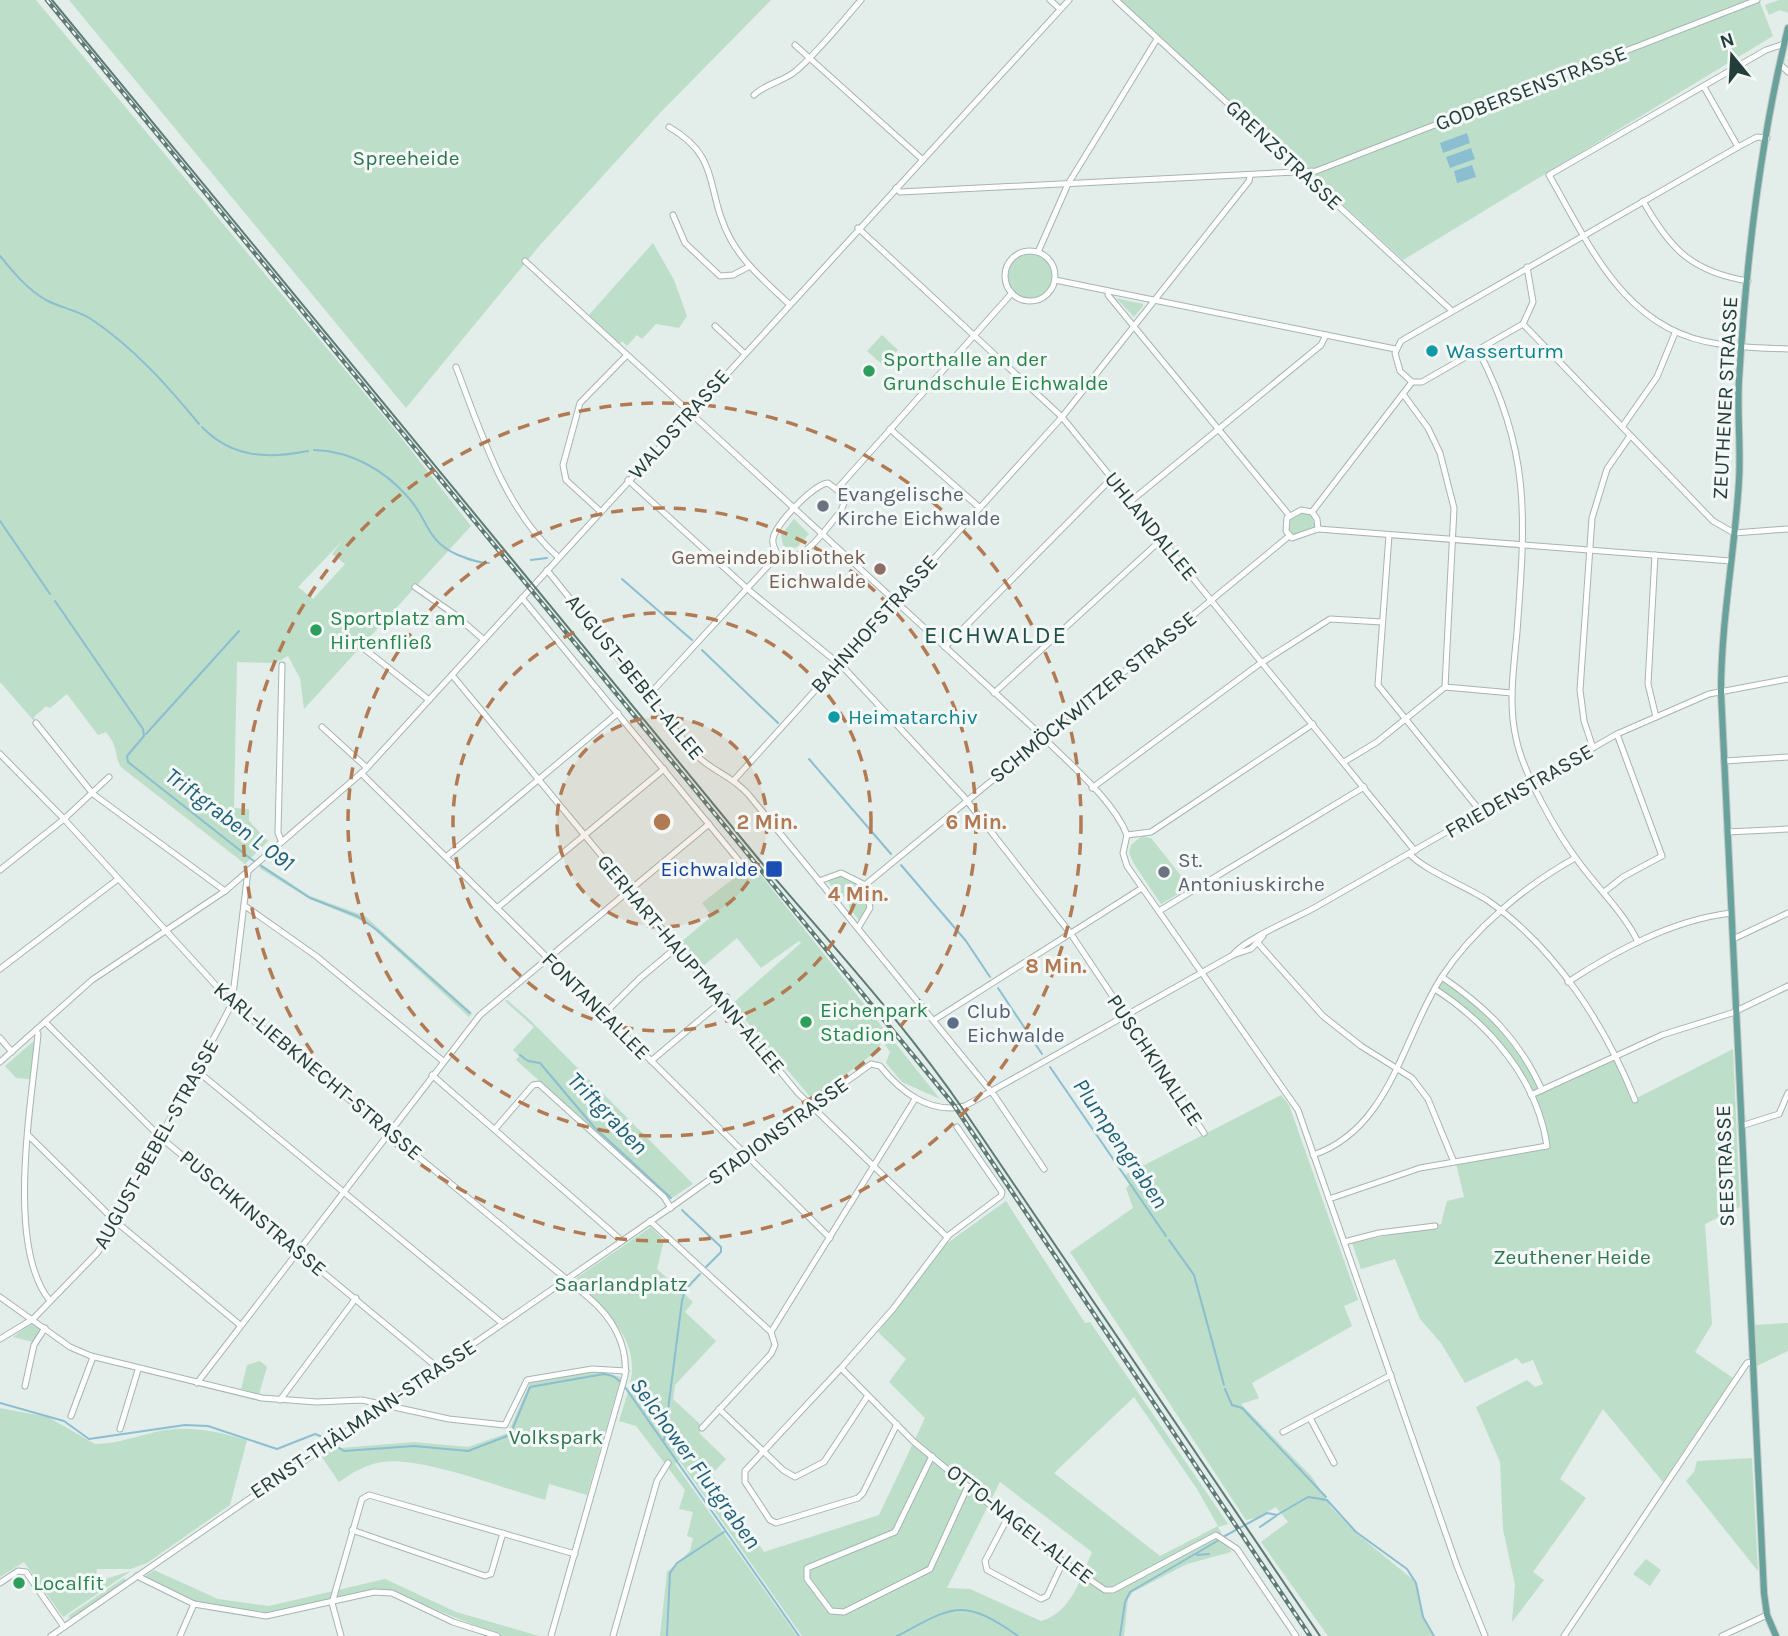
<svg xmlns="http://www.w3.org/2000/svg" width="1788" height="1636" viewBox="0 0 1788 1636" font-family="Karla,sans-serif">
<rect width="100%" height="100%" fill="#e3edea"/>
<g fill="#bddec9" fill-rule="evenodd">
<path d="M0,0H36L391,425L471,526L304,709L300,678L288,656L275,663L237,662L234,808L249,809V821L268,841L245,864L121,767C113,752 119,748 106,732L98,735L67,694L50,708L46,706L34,717L35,722L0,682ZM343,540L332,554L345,564L313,599L298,587Z"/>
<path d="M69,0H771L659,114L540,245L406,408Z"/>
<path d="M1120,0H1759L1773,36L1403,260Z"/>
<path d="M1779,0H1788V13L1780,10L1769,15L1765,5Z"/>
<path d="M653,243L674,280L687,316L679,328L656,324L642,339L637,335L627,346L622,341L620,344L589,315Z"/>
<circle cx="1030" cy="276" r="22"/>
<path d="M1116,298L1143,304V306L1134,317Z"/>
<path d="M882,335L898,350L884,366L867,351Z"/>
<path d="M1302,512L1311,515L1316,527L1296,537L1289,533V519Z"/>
<path d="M794,519L809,534L797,547L789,549L783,545L781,535Z"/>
<path d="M1142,836L1151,838L1190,887L1161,904L1134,864L1129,853L1131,845Z"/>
<path d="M752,864L940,1099L902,1082L886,1063L890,1052L882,1040L877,1051L812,1099L732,1004L801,943L799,941L761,968L737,938L702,967L681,942L712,916L702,903Z"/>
<path d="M262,865L310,896L365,916L472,1013L469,1017L367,923L308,898L259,868Z"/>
<path d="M835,876H844L861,886L847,898L838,894L826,879Z"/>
<path d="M862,887L868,907L861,923L849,907L850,897Z"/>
<path d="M1443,980C1493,1014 1511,1036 1539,1089L1532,1091C1506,1045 1481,1020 1438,988Z"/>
<path d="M507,1000L529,1019L693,1184L669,1200L667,1195L516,1060L519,1056L513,1050L534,1027L505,1001Z"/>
<path d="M35,1040L30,1079L16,1078L5,1066Z"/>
<path d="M1733,1049L1740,1207L1705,1224L1712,1324L1695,1352L1733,1378L1663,1482L1603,1409L1560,1479L1586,1498L1533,1572L1544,1580L1512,1622L1515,1585L1503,1529L1500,1462L1476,1407L1527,1380L1535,1387L1543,1384L1533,1360L1522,1364L1517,1358L1465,1383L1441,1343L1420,1319L1395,1259L1361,1269L1352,1243L1441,1224L1447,1201L1464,1197L1456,1163L1550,1149L1535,1096L1615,1060L1633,1100Z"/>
<path d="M1281,1095L1289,1105L1358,1300L1344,1306L1352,1326L1252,1383L1259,1398L1241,1404L1312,1477L1331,1507L1357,1534L1416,1582L1424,1618L1434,1636H1328L1261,1542L1288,1522L1276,1507L1256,1518L1246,1520L1070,1252L1133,1208L1126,1188L1131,1183L1125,1175Z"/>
<path d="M1006,1201L1085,1323L1090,1322L1228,1524L1218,1527L1231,1552L1187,1564L1133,1592L1128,1599L1124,1636H802L679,1460L675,1464L797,1636H660L667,1572L690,1551L693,1538L687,1536L693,1512L679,1509L685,1490L636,1426L619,1421C623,1408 628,1393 631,1379C639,1337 601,1304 572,1281L651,1227L664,1240L657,1269L693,1302L685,1312L716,1341L675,1385L673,1399L700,1424L703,1428L699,1433L726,1459L712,1474L764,1552L879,1515L925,1418L889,1382L906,1359L878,1332L946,1244ZM1134,1397L1197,1489L1218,1526L1160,1556L1054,1473ZM1000,1482L1092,1552C1081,1578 1071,1613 1041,1621L970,1589L947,1588Z"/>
<path d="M33,1322L42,1328L33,1342L13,1337Z"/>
<path d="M1788,1323V1351L1757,1366L1755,1325Z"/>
<path d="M260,1361L267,1367L259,1394L241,1389L247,1365Z"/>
<path d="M595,1371L621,1377L587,1495L549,1484L545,1500C504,1489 422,1456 382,1462C365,1465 353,1472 339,1482L321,1456L337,1445L341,1448L414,1442L468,1447L508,1433L530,1383Z"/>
<path d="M0,1408L48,1417L95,1444C119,1444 142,1434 165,1430C194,1426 220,1432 247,1440L230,1505L147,1563L131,1569H97L95,1579L92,1574L80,1576V1587L131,1571L63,1617L24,1562L0,1577Z"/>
<path d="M1752,1458L1758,1571L1686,1481L1694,1472L1697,1461Z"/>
<path d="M1646,1559L1661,1570L1650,1586L1633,1574Z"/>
<path d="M154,1570L218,1599L269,1606L385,1579L456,1612L539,1636H501L387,1590L263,1614L194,1602L142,1578Z"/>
<path d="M124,1578L126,1581L71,1619L68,1616Z"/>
</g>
<g fill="#8cbed1">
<path d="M1467,133L1470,143L1443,153L1440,143Z"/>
<path d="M1471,148L1475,159L1450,168L1446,157Z"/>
<path d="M1472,165L1476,177L1457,183L1454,171Z"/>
</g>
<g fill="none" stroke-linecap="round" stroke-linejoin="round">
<g stroke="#8cbed1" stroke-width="2">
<path d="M0,256C13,272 27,289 46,300C61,308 77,310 91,319C133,347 167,385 199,424"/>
<path d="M202,427C232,458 268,459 308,451"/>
<path d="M314,450C350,451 383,469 407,496C429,519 425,541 458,555C468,559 478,563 489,563"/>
<path d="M0,521L50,594"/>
<path d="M531,560L547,558"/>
<path d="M622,579L692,640"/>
<path d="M55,601L143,729L144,736L127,756L128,762L251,859L310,898L357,916L377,930L470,1013"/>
<path d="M702,650L778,723"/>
<path d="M146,734L239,631"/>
<path d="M809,759L891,854"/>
<path d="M901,865L966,941L990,977"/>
<path d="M998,988L1042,1054"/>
<path d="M520,1055L528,1061L540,1063L594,1127L671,1198"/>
<path d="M1050,1067L1166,1236"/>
<path d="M682,1210L721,1247V1252L706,1267"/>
<path d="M1169,1240L1194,1275L1224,1385"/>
<path d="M625,1387L799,1636"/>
<path d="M1225,1389L1232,1405L1242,1408L1326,1497"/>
<path d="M0,1403L64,1421L89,1439L185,1425L208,1426L277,1449L315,1434L330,1440"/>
<path d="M664,1440L682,1301L685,1290L700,1274"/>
<path d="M333,1444L344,1451L414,1446L468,1451L510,1435L530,1387L604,1374L613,1376L622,1383"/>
<path d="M1260,1527L1276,1516"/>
<path d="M1223,1537L1267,1513L1277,1515L1308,1497L1327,1500L1356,1532L1407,1569L1416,1583L1423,1617L1434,1636"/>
<path d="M1197,1555L1209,1554"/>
<path d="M667,1636L670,1573L677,1563L724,1532"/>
<path d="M897,1636C953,1607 961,1596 1018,1636"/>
<path d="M1120,1636L1125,1602L1130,1592L1219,1540"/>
</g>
<defs>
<g id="minor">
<path d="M1050,0L1060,9"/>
<path d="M1116,0L1451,310"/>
<path d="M1784,44L1766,50L1549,175C1591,248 1626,332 1719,344C1742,348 1765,348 1788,349"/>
<path d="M795,45L923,160"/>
<path d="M1781,65L1788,72"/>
<path d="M1704,87L1738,147"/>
<path d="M754,95C766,83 784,82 797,70C820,50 841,23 861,0"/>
<path d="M669,127C723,158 704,191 731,240C745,265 768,284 789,304"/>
<path d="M896,188L900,192L1316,171L1757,0"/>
<path d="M1643,201C1670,249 1692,272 1748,281"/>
<path d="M673,215L685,243L720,276L733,275L750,266"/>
<path d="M858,228L1062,417L1415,851"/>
<circle cx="1030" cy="276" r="25"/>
<path d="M1038,252L1068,184L1157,39"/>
<path d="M525,261L1040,734C1067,762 1113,799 1127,835"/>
<path d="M1527,267L1533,302L1523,324L1422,382H1412L1400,371L1395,353L1401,341L1738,147L1757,137L1767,138"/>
<path d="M1055,280L1395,349"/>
<path d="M1109,292L1108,295L1289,515"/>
<path d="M1523,324L1713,521L1734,533L1788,529"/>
<path d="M715,326L744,353"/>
<path d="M1479,352C1532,453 1525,522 1517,632C1514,666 1508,703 1516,738C1523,773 1556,832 1578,861C1598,889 1623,911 1638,942"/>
<path d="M456,367C481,432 504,509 558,557"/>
<path d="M1403,394L1428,428L1440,453L1454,508L1445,687"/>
<path d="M1622,427L1657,377L1675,333"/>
<path d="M890,429L980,508"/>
<path d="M628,480L751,592L844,668L964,797L1071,934L1204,1133"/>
<path d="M828,483L841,493L844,503L841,511C826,528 802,568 778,555C775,550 772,545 773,539C775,524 814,484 828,483Z"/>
<path d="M838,488L1012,293"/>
<path d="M1131,501L1321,345L1326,335"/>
<path d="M1301,510L1312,512L1317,519L1318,529L1292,538L1286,531L1287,518Z"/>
<path d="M600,511L566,480L563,465L580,403L627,355"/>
<path d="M1312,512L1412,382"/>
<path d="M1318,529L1731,561"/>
<path d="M1389,535L1378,685L1481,812"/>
<path d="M1655,555L1648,684L1656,717"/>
<path d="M547,570L694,753C711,771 731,775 748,794L994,1095L1044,1169"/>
<path d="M415,587L454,614L484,640"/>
<path d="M522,598L740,862"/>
<path d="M362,647L429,700"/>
<path d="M945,647L1112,478"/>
<path d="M452,675L798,1093L947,1237"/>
<path d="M1445,687L1512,693"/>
<path d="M994,693L1162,539"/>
<path d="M648,696L778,555"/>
<path d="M36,723L93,794L225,891"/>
<path d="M322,727L367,768"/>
<path d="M1593,748L1584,721L1580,690L1592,518L1607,469L1630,436"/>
<path d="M0,754L64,819L232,1003L588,1297C612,1317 628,1344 625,1376L551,1636"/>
<path d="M1724,761L1788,757"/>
<path d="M1344,762L1377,742L1445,687"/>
<path d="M361,773L830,1238"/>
<path d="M735,779L1062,417L1249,181L1250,176"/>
<path d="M1092,788L1258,665L1330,619L1382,622"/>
<path d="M1727,832L1788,829"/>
<path d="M1127,835L1123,853L1127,866L1298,1110L1457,1566L1485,1636"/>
<path d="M1127,835L1151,832L1313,724"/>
<path d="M281,840L278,833L282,665"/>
<path d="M1410,854C1422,869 1469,888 1487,900C1555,947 1605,1025 1635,1100"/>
<path d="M446,857L618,713"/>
<path d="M0,870L64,819L109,777"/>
<path d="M819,881L841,873L865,885L870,908L858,928"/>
<path d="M865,885L1288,537"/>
<path d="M1604,892L1623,877L1662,856L1617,734"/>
<path d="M245,906L316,956L443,1061"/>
<path d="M497,908L664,769"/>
<path d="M1159,911L1364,787"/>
<path d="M1733,939L1788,913"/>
<path d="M1258,943L1323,1016L1361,1046L1412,1078L1428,1099L1453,1160"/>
<path d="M1233,955C1243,940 1294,919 1314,908L1617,734L1709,694L1788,679"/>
<path d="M0,969L118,879"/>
<path d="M1442,977C1487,1008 1519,1039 1542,1090"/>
<path d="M1568,982C1617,950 1673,920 1731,913"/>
<path d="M604,1014L639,979L677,947"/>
<path d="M934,1020L1142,888"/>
<path d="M45,1022L160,1137L438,1368"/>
<path d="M36,1030L38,1034C32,1101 5,1246 50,1301"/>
<path d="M0,1038L12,1052"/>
<path d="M651,1061L727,997"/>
<path d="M0,1062L92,980L225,891L365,770L1069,0"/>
<path d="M196,1070L502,1323"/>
<path d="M432,1075L622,1241"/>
<path d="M1531,1095L1662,1035L1732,1013L1788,986"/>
<path d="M1741,1126L1779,1114L1788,1093"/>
<path d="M495,1129L533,1085L539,1084L664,1197L671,1208"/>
<path d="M28,1135L114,1220L240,1325"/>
<path d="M1313,1155C1390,1129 1402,1039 1441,978C1473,929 1525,886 1575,858"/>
<path d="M1329,1199L1420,1168L1547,1146C1537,1079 1490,1025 1435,989"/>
<path d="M650,1221L771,1332L775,1345L771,1354L702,1428"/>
<path d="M1344,1242L1379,1233L1435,1226"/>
<path d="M0,1297L70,1347L91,1356L262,1398L317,1402L362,1400L449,1419L505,1425L527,1380L592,1369L626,1371"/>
<path d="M771,1332L915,1099"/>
<path d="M0,1339L33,1319L98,1252L224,1019L232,1003L248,871"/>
<path d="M841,1368L914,1442L1035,1542L1105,1590H1113L1216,1535L1237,1549L1296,1636"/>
<path d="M197,1383L480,1015L709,824"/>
<path d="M25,1386L34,1345L45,1328"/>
<path d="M280,1400L356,1298"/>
<path d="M719,1409L783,1470L795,1477L824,1462L867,1397"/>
<path d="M71,1416L93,1357"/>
<path d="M1310,1418L1334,1463"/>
<path d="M897,1424L863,1493L858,1498L776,1523L770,1520L745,1482V1471L841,1368L893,1309L949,1235L1001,1196L1002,1192L957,1127"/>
<path d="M120,1429L138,1370"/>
<path d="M1283,1432L1391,1375"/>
<path d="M932,1456L895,1532L807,1568V1579L831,1611L844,1612L930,1569L968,1486"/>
<path d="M1007,1519L985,1561L987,1570L1041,1599L1047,1596L1063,1562"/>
<path d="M352,1530L485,1576L491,1574L503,1533"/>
<path d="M137,1576L194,1604L266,1616L374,1592L392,1593L453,1622L497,1636"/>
<path d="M0,1583L18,1571L26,1572L64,1627"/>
<path d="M332,1603L362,1499L369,1495L575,1554"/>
<path d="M332,1603L341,1636"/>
<path d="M51,1636L677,1203L871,1064L880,1066C900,1091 930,1115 965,1106L1233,955L1251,949L1263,936"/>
<path d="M180,1636L194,1604"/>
<path d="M613,1636L657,1481L668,1463"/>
<path d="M1564,1636L1747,1363L1752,1362"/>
<path d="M1722,1636L1767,1615"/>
</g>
<path id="major" d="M1776,1636L1767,1615L1764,1593L1721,692C1721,621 1735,551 1739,480C1741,447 1737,413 1739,380C1746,262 1760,142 1788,28"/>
</defs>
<use href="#minor" stroke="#a6b5b2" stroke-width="7"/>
<use href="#major" stroke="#c1c9c8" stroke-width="8"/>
<use href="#minor" stroke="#fff" stroke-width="5"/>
<use href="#major" stroke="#69a29a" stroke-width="6"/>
<path stroke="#5e7a75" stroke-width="2" d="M52,0L761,862C831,944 904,1023 965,1112L1320,1636"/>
<defs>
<path id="rail" d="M47,0L953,1104L1310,1636"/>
</defs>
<use href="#rail" stroke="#5e7a75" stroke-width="4.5"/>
<use href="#rail" stroke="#f4f9f7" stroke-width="2" stroke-dasharray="5" stroke-linecap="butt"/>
</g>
<circle cx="662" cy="822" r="105" fill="#b27a53" fill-opacity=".12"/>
<g fill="none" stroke="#b27a53" stroke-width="3.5" stroke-dasharray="12 9">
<circle cx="662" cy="822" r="105"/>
<circle cx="662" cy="822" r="209"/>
<circle cx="662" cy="822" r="314"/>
<circle cx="662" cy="822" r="419"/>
</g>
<g fill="#0f9aa8" stroke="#f4f9f7" stroke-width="2.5">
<circle cx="1432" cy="351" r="7"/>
<circle cx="834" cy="717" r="7"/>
</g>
<g fill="#2e9e5b" stroke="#f4f9f7" stroke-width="2.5">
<circle cx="869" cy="371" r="7"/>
<circle cx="316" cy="630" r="7"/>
<circle cx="806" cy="1022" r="7"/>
<circle cx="19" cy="1583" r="7"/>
</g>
<g fill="#6b7280" stroke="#f4f9f7" stroke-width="2.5">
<circle cx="823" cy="506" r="7"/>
<circle cx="1164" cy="872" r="7"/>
</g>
<circle fill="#8d6e63" stroke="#f4f9f7" stroke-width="2.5" cx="880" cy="569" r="7"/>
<rect fill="#1a4fb4" stroke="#f4f9f7" stroke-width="2.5" x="765" y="860" width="18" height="18" rx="3.5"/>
<circle fill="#5c6f8a" stroke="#f4f9f7" stroke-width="2.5" cx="953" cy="1023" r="7"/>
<g text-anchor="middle" stroke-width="6" stroke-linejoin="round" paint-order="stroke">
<g font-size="21" fill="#233e3a" stroke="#f4f9f7">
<text transform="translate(1531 88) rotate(-21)" y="7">GODBERSENSTRASSE</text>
<text transform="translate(1284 155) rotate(43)" y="7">GRENZSTRASSE</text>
<text transform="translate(1725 398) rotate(-87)" y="7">ZEUTHENER STRASSE</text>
<text transform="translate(679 424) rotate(-48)" y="7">WALDSTRASSE</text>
<text transform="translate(1151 526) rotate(51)" y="7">UHLANDALLEE</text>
<text transform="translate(874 624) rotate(-48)" y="7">BAHNHOFSTRASSE</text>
<text transform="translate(635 677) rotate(51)" y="7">AUGUST-BEBEL-ALLEE</text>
<text transform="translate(1093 697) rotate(-39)" y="7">SCHMÖCKWITZER STRASSE</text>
<text transform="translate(1519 791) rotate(-30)" y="7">FRIEDENSTRASSE</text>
<text transform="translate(691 964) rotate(50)" y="7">GERHART-HAUPTMANN-ALLEE</text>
<text transform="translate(596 1006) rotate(45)" y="7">FONTANEALLEE</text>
<text transform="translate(1155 1060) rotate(56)" y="7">PUSCHKINALLEE</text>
<text transform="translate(318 1071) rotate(40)" y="7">KARL-LIEBKNECHT-STRASSE</text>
<text transform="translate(778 1131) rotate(-36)" y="7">STADIONSTRASSE</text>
<text transform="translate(156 1144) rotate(-61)" y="7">AUGUST-BEBEL-STRASSE</text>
<text transform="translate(1725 1166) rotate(-92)" y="7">SEESTRASSE</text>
<text transform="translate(253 1213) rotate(40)" y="7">PUSCHKINSTRASSE</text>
<text transform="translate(363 1419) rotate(-34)" y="7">ERNST-THÄLMANN-STRASSE</text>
<text transform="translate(1020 1524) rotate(38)" y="7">OTTO-NAGEL-ALLEE</text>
</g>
<g font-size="21" fill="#2e7551" stroke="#f4f9f7">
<text x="406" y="165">Spreeheide</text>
<text x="1572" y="1264">Zeuthener Heide</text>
<text x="621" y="1291">Saarlandplatz</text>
<text x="556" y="1444">Volkspark</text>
</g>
<g font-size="21" fill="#0d838f" stroke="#f4f9f7" text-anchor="start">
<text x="1446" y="358">Wasserturm</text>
<text x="848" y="724">Heimatarchiv</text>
</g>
<g font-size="21" fill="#27864d" stroke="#f4f9f7" text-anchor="start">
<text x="883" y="366">Sporthalle an der<tspan x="883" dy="24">Grundschule Eichwalde</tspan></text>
<text x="330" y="625">Sportplatz am<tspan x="330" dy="24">Hirtenfließ</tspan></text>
<text x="820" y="1017">Eichenpark<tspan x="820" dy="24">Stadion</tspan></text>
<text x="33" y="1590">Localfit</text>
</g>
<g font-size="21" fill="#5b616d" stroke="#f4f9f7" text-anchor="start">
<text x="837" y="501">Evangelische<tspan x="837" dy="24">Kirche Eichwalde</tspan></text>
<text x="1178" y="867">St.<tspan x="1178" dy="24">Antoniuskirche</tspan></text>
</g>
<g font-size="21" fill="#785e54" stroke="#f4f9f7" text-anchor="end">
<text x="866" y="564">Gemeindebibliothek<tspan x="866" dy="24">Eichwalde</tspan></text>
</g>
<g font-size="21" fill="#164399" stroke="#f4f9f7" text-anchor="end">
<text x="758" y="876">Eichwalde</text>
</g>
<g font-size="21" fill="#4e5e75" stroke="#f4f9f7" text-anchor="start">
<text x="967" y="1018">Club<tspan x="967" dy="24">Eichwalde</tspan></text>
</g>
<g font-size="23" font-style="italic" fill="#1e607a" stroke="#f4f9f7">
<text transform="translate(230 819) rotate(37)" y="8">Triftgraben L 091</text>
<text transform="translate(608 1113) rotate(46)" y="8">Triftgraben</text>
<text transform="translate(1121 1143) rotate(56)" y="8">Plumpengraben</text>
<text transform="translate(696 1463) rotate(54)" y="8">Selchower Flutgraben</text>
</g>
<g font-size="24" letter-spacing="2" fill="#1f504a" stroke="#f4f9f7">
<text x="996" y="643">EICHWALDE</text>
</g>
</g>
<circle cx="662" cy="822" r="10" fill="#b27a53" stroke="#f4f9f7" stroke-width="3.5"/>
<g font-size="21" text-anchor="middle" font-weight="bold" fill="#b27a53" stroke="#f4f9f7" stroke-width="6" stroke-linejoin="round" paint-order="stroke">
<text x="767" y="829">2 Min.</text>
<text x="976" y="829">6 Min.</text>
<text x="858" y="901">4 Min.</text>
<text x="1056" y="973">8 Min.</text>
</g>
<g transform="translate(1732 56) rotate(342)" stroke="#f4f9f7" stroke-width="5" paint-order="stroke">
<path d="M0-5L12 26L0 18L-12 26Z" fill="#233e3a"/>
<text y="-10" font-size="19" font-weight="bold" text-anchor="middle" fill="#233e3a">N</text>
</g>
</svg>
